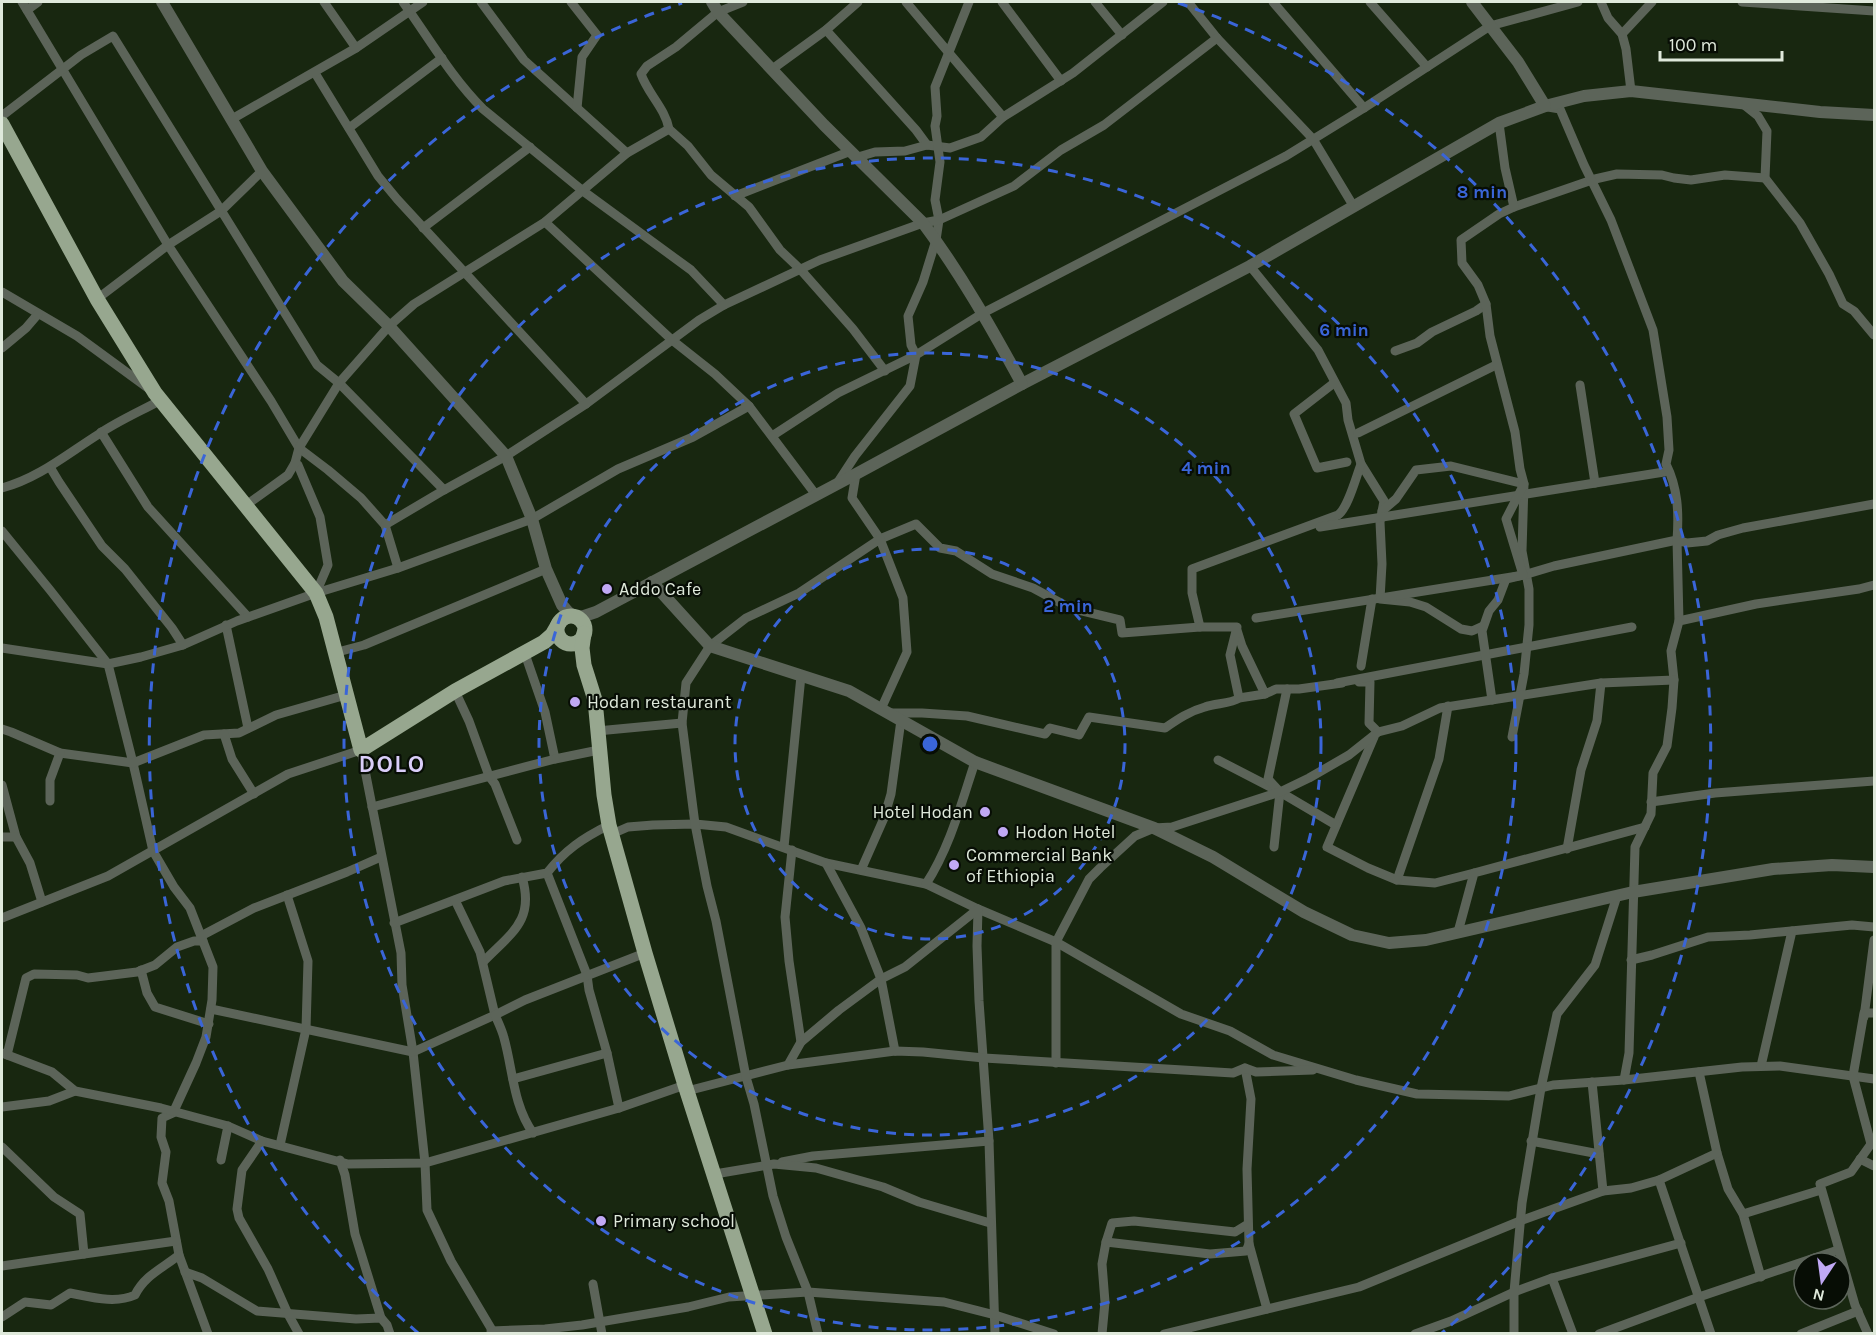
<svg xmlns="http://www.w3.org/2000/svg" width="1876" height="1335" viewBox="0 0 1876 1335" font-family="Karla,sans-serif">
<rect width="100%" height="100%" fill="#182710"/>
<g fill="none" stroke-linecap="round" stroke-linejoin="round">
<g stroke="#5c6459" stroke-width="9">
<path d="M22,2L168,245L271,401L299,448L328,470L361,498L385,525L398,568"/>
<path d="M324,2L356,48"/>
<path d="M403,2C429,38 451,77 483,109L583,191L691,270L724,305"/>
<path d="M481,2L524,60L627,153"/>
<path d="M571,2L597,35L582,57L577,108"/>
<path d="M906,2L1003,117"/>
<path d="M1002,2L1061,81"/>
<path d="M1095,2L1122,35"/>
<path d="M1188,2L1217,38L1313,139L1354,207"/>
<path d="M1273,2L1364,108"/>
<path d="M1370,2L1427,67"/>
<path d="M1601,2L1608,18L1622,34L1626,49L1631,91"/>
<path d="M1742,2L1874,11"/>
<path d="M27,10L38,2"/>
<path d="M826,30L916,130L927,145"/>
<path d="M1622,34L1652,2"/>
<path d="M771,70L826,30L858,2"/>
<path d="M315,73L378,176L397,199L586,404"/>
<path d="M1743,104L1758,116L1767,131L1765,178L1800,223L1829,274L1843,304L1854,311L1874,335"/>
<path d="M2,116L81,55L113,36L317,365L339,383L444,490"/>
<path d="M232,119L356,48L423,2"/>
<path d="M349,128L442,58"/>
<path d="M669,129L688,146L711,175L749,207L780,250L800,269L853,329L885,371"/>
<path d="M858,157L875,152L905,151L927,145L950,148L981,137L1003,117L1073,73L1163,2"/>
<path d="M735,196L851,151"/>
<path d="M1514,207L1595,179L1617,174L1662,175L1674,178L1691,180L1725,175L1765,178"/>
<path d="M545,222L672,340L715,374L749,406L816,495"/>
<path d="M423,228L530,147"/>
<path d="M1250,266L1318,350L1346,403L1348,420L1361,464L1384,501L1380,522L1382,564L1380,599L1410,602L1426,607L1461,629L1472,631L1483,626"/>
<path d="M2,292L77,336L148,388"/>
<path d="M97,299L168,245L221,211L262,171"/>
<path d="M2,348L26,328L38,314"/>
<path d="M1395,351L1417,343L1432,332L1476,311L1486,304"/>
<path d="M1334,383L1294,414L1317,468L1347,462"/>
<path d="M1580,385L1595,483"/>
<path d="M101,432L148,507L248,617"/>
<path d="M1358,433L1496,365"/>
<path d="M772,436L838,393L916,355L911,345L908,316L923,282L936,240L939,220L935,200L940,162L935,126L937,116L935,87L969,2"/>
<path d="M295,463L298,465L320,517L328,565L316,593"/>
<path d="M50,467L59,482L102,546L125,569L172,628L183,645"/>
<path d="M856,474L852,498L880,539L916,524L940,548L956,551L992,574L1033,588L1070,608L1120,620L1122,633L1200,627L1192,593V569L1338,515C1348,508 1356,477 1361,464"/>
<path d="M838,482L855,456L910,386L916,355L983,313L1286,156L1364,108L1490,26L1578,2"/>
<path d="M2,488C39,478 67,454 99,434C118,421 141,411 161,400"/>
<path d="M245,506L288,475L295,463L299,448L339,383L389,326L414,304L545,222L627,153L669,129C665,108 648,94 641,74L647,66L676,47L718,12L743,2"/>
<path d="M1382,511L1396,499L1416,470L1451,466L1524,484L1522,551L1529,589V625L1524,674L1512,737"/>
<path d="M385,525L444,490L506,456L586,404L699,320L724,305L820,260L923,223L939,220L1014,186L1061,150L1104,125L1217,38"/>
<path d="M1320,527L1664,472"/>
<path d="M2,531L50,590L108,664L133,763L153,851L174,887L190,908L213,967L212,1000L206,1037L196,1063L173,1113L162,1118L161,1137L166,1152L162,1183L169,1201L179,1255L208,1334"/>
<path d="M1256,618L1524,575L1554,566L1677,540C1679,513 1678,488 1666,464L1669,450L1667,417L1653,330L1611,220L1584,165L1560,109L1548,107"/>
<path d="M1679,621L1677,540L1687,543L1707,541L1718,535L1743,528L1874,504"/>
<path d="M226,625L248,728"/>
<path d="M1237,630L1242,646L1265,694L1276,689H1299L1342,683"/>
<path d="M2,648L108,664L141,657L183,645L237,621L316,593L398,568L532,519L618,469L693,437L749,406"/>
<path d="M524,651L545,712L555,759L599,750"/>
<path d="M334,653L364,645L546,569"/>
<path d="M1361,666L1372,599"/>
<path d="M1359,682H1370L1369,723L1378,732"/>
<path d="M1337,683L1632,627"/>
<path d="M455,691L469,721L489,776L495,784L517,840"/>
<path d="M1239,698L1265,694"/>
<path d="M1492,700L1482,631L1489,611L1498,600L1506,579L1523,575L1506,519L1524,484L1520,469L1515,432L1490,336L1486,304L1478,285L1462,263L1461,240L1499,214L1514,207L1505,168L1499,123"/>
<path d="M891,713H922L967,716L1045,734L1050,728L1079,735L1089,717L1165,728C1178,719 1190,711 1205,707C1216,703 1231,704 1239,698L1230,655L1237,627H1200"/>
<path d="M2,729L11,732L60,753L133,763L204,735L239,733L276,715L346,695"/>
<path d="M597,731L682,723"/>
<path d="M224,734L232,759L254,794"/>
<path d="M1374,737L1327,847L1368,868L1397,880L1435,883L1474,873"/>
<path d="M1218,760L1280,792L1336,825"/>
<path d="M2,785L16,837L30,863L42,902"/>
<path d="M50,801V780L60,753"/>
<path d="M1651,802L1715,793L1874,781"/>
<path d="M372,807L555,759"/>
<path d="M612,834L628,827L653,825L695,824L726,827L826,863L926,884L978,909L1056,942L1181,1014L1230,1031L1273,1055L1356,1080L1417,1094L1509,1096L1553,1085L1624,1080L1742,1067L1780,1066L1874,1079"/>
<path d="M2,837H16"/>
<path d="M784,847L801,676"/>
<path d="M1274,847L1280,792L1268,779L1287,689"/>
<path d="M1567,849L1581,770L1597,721L1601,683"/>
<path d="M792,850L785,917L789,961L801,1042"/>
<path d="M826,863L861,928L881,979L895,1051"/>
<path d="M861,870L884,818L891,794L901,720"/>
<path d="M547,873L587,975L589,990L607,1053L619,1108"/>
<path d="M1397,880L1439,759L1448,706"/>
<path d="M926,884C950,847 961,804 975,762"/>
<path d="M978,909L977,946L979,1001L989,1141L995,1334"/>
<path d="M2,918L108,876L288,774L361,750L401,953L402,985L413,1052L425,1163L427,1210L451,1261L492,1330L496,1334"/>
<path d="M394,923L504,881L547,873C565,850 583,838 609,825"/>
<path d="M1458,932L1474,873L1645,827"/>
<path d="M201,936L254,908L347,872L381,857"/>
<path d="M1631,960L1652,955L1708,937L1750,935L1852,925L1874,927"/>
<path d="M483,962C511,933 535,921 522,877"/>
<path d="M141,970L147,993L155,1007L209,1024"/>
<path d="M211,1009L413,1052L495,1015L480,952L455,900"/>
<path d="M1864,1017L1874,940"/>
<path d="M2,1053L52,1072L75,1091L161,1108L228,1126L262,1141L348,1164L425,1163L619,1108L685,1085"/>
<path d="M7,1055L26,978L34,974L77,975L88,978L137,972L155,965L177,947L194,941H203"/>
<path d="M1056,1063V942L1089,879L1100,868L1135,836L1154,828L1172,827L1280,792L1309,778L1349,755L1378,732L1402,726L1440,708L1601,683L1674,680L1671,651L1679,621L1756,604L1859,589L1874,585"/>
<path d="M788,1065L801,1042L839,1010L881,979L905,967L978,909"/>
<path d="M1761,1066L1792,931"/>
<path d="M1245,1068L1251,1099L1247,1169L1249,1244L1267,1309"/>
<path d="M1699,1072L1717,1153L1728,1189L1743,1214L1761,1277"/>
<path d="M513,1079L607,1053"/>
<path d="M1624,1080L1629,1053L1635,847L1651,814L1653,773L1667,746L1672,708L1674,680"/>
<path d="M1592,1082L1603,1191"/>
<path d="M687,1091L788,1065L895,1051L923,1052L984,1058L1233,1073L1245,1068L1256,1072L1313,1070"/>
<path d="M2,1107L49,1101L75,1091"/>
<path d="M533,1133C513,1105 513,1070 504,1038C502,1030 498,1022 495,1015L525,1000L645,953"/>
<path d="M262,1141L242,1170L237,1209L239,1218L268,1269L288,1314L299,1334"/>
<path d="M1531,1141L1599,1154"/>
<path d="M280,1145L306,1029L308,961L287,895"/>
<path d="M2,1147L54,1197L80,1214L84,1254L176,1241"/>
<path d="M1860,1159L1874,1166"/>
<path d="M221,1160L228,1126"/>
<path d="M340,1160L345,1175L355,1234L381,1318"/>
<path d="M782,1162L813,1156L989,1141"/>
<path d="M715,1174L774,1164L816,1168L883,1187L919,1202L990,1223"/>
<path d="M1659,1180L1711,1334"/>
<path d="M1743,1214L1821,1190"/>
<path d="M1106,1242L1112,1223L1134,1221L1235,1232L1248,1224"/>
<path d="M2,1266L84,1254"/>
<path d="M185,1272L202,1278L257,1311L356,1319L381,1318L387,1325L390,1334"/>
<path d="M1552,1278L1573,1334"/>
<path d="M593,1284L602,1334"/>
<path d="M2,1317L25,1302L51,1305L70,1293C91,1297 115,1304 135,1295C145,1275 163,1268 179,1255"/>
<path d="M491,1331L545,1329L582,1325L688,1307L729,1297L808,1292L944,1302L995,1315L1054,1334"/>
<path d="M818,1334L808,1292L786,1237L773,1196L754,1104L746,1077L716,921L707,886L695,824L682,723L686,683L710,646L746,618L799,593L880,539L903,598L907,652L881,709"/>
<path d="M1102,1334L1105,1302L1102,1264L1106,1242L1210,1254L1246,1251L1249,1244"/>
<path d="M1164,1334L1359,1287L1520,1221L1603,1191L1631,1188L1659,1180L1717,1153"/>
<path d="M1415,1334L1451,1321L1514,1292L1552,1278L1681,1243"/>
<path d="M1514,1334V1292L1522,1203L1541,1088L1557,1014L1595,965L1617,896"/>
<path d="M1599,1334L1699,1297L1838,1250"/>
<path d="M1801,1334L1858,1311"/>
<path d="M1868,1334L1855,1305L1820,1184L1851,1172L1871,1144L1853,1076L1864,1013H1874"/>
</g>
<g stroke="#5c6459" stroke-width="12">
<path d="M162,2L262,171L343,281L389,326L506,456L532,519L546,569L562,605L568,612L575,617L584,616L596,612L856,474L1022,384L1250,266L1499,123L1545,106L1584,96L1631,91L1820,112L1874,115"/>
<path d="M712,2L718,12L824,125L923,223C961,274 992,329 1022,384"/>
<path d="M1472,2L1518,62L1545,106"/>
<path d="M652,582L710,646L849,691L975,762L1154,828L1213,857L1304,912L1352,935L1389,943L1426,940L1633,892L1773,869L1832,865L1874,867"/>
</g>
<g stroke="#97a78f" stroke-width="15">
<path d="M2,124L97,299L155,393L316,593L326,617L361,750L455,691L544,642L552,635L559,623"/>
<circle cx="571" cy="630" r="14"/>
<path d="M584,633L582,648L584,665L595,700L604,795L609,825L645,953L685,1085L765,1334"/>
</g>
</g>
<g fill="none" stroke="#3a65d8" stroke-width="3" stroke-dasharray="10 8">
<circle cx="930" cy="744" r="195"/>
<circle cx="930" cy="744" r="391"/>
<circle cx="930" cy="744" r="586"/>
<path d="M418 1333A781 781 0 0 1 682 3M1178 3A781 781 0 0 1 1442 1333"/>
</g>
<g fill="#c0a8f4" stroke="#070d05" stroke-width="2">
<circle cx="607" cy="589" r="6"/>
<circle cx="575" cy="702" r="6"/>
<circle cx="985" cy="812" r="6"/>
<circle cx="1003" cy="832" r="6"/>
<circle cx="954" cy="865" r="6"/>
<circle cx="601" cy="1221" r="6"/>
</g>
<g text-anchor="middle" stroke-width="4.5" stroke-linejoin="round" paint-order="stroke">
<g font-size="18" fill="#dfe9db" stroke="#070d05" text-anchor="start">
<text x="619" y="595">Addo Cafe</text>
<text x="587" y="708">Hodan restaurant</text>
<text x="973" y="818" text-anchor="end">Hotel Hodan</text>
<text x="1015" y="838">Hodon Hotel</text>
<text x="966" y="861">Commercial Bank<tspan x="966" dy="21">of Ethiopia</tspan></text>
<text x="613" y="1227">Primary school</text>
</g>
<g font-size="24" font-weight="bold" letter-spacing="1.5" fill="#dacef9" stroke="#070d05">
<text x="392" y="772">DOLO</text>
</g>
</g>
<circle cx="930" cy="744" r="9" fill="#3a65d8" stroke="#070d05" stroke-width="3"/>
<g font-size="18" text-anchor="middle" font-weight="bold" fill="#3a65d8" stroke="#070d05" stroke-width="4.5" stroke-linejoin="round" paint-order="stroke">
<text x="1482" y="198">8 min</text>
<text x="1344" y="336">6 min</text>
<text x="1206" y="474">4 min</text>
<text x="1068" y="612">2 min</text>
</g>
<rect width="1876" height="1335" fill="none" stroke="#dfe9db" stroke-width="6"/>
<g transform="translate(1822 1281) rotate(193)"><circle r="28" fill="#070d05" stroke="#5d655b" stroke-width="1.5"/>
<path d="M0-4.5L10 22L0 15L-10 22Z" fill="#c0a8f4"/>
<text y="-9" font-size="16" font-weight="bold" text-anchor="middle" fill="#dfe9db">N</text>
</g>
<path d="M1660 51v9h122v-9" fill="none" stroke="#dfe9db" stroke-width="3"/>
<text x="1669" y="51" font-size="18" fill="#dfe9db" stroke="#070d05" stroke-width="4.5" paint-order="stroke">100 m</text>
</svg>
